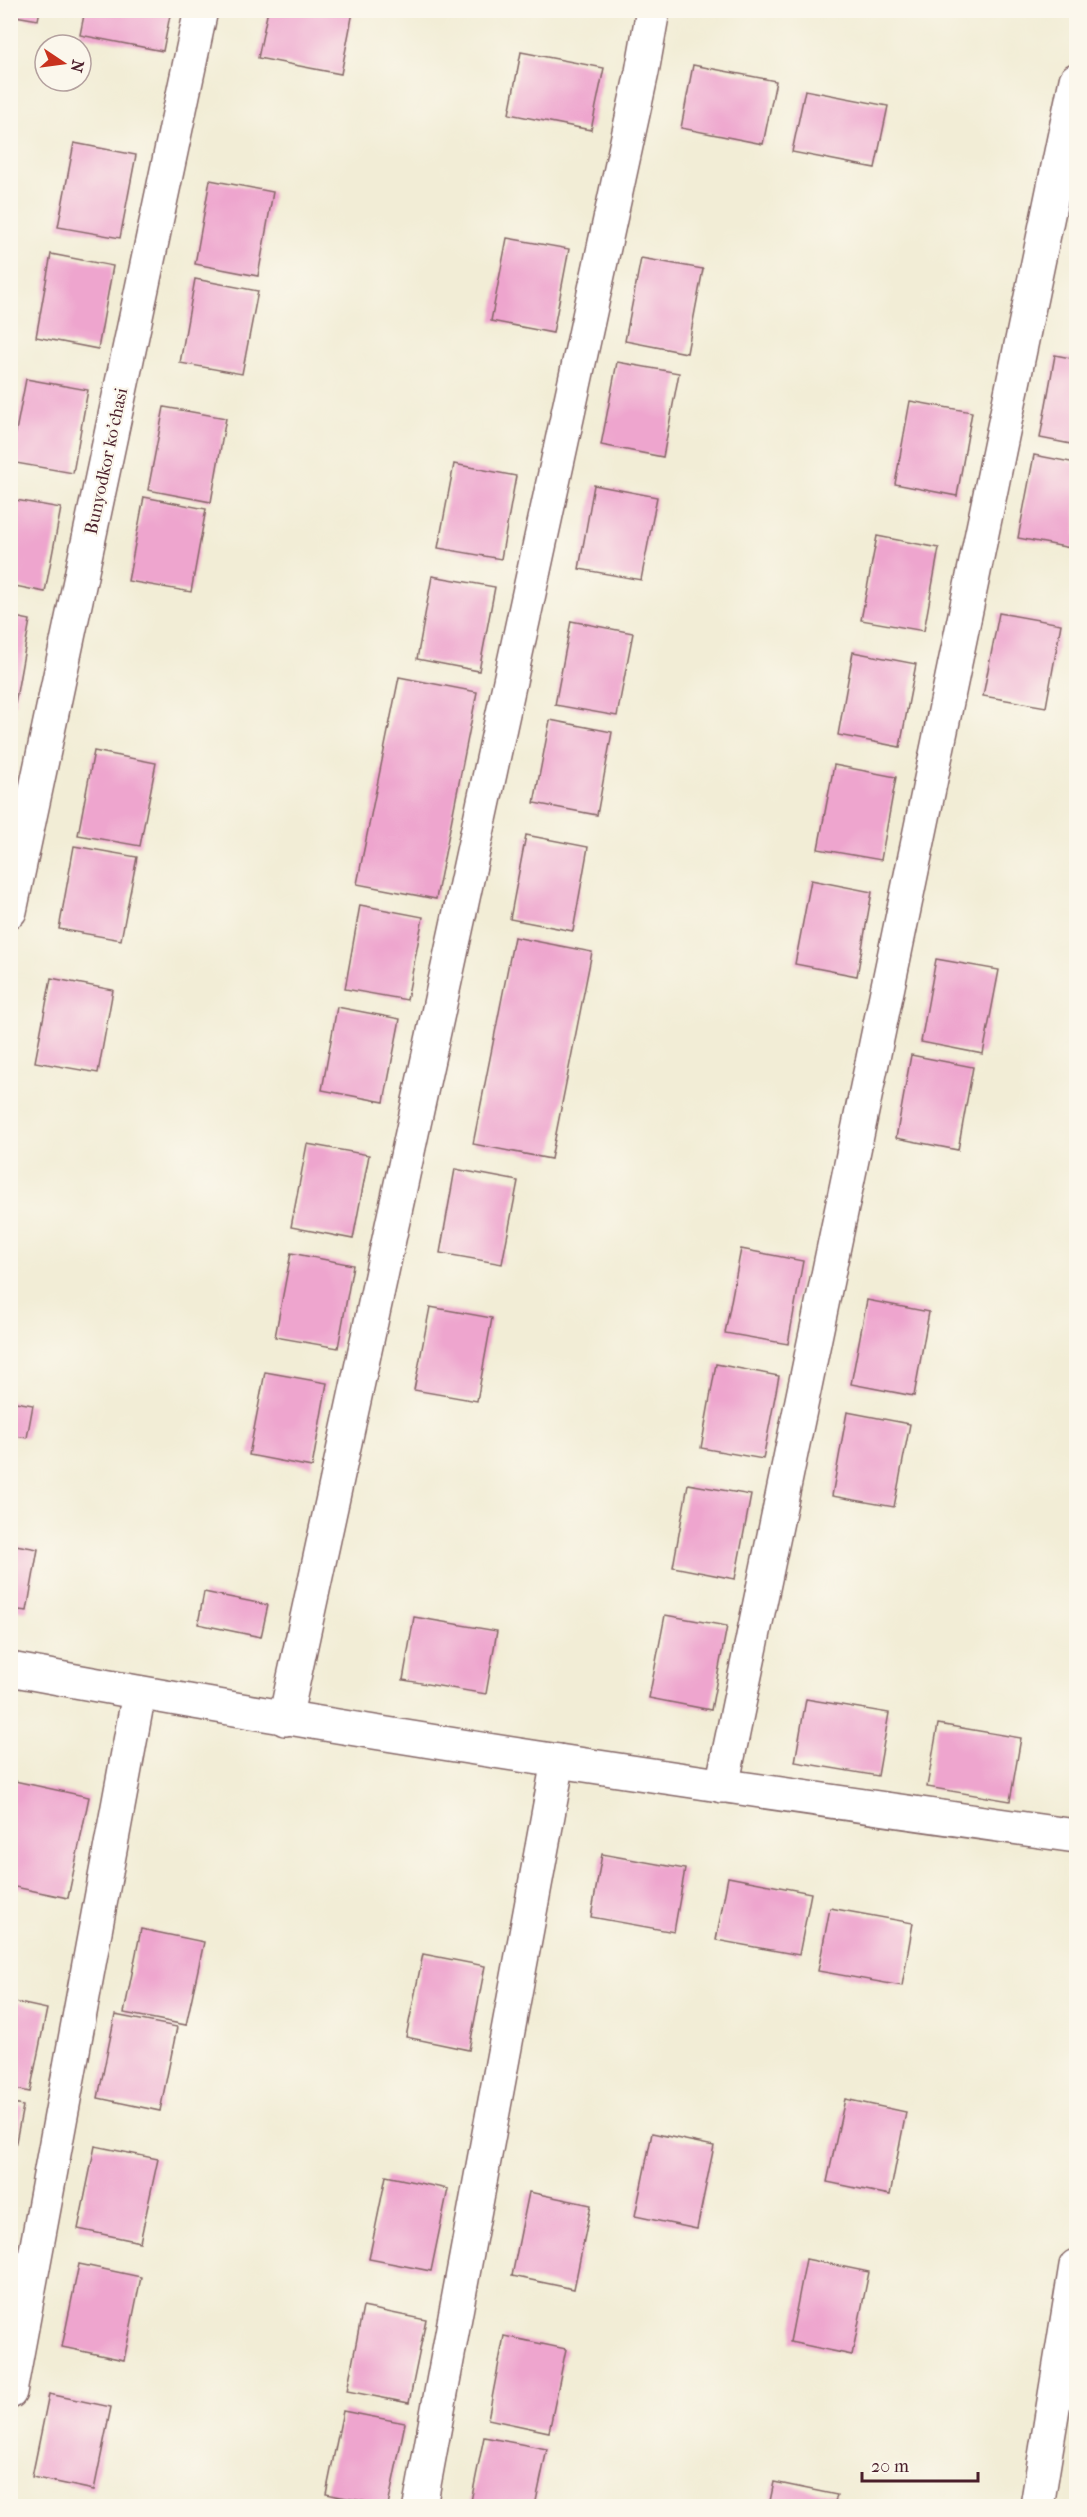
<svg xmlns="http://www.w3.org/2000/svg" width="1087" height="2517" viewBox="0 0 1087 2517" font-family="'IM FELL French Canon',serif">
<rect width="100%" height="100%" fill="#fbf7ec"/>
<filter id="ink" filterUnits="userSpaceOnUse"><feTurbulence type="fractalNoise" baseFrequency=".0167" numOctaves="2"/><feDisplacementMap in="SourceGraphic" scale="12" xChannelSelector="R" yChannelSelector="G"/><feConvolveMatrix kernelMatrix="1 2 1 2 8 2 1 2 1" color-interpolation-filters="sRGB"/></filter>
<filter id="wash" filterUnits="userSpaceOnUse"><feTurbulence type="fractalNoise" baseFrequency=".008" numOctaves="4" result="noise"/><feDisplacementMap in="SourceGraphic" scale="24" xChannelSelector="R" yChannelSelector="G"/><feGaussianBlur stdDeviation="1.35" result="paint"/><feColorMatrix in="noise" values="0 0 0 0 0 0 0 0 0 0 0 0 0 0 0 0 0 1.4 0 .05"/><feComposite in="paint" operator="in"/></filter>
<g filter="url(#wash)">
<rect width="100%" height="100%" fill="#f2edd6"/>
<g id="blocks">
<g fill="#eea5ce">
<path d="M10,10H40L38,20L10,15Z"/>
<path d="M85,10H171L163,51L80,35Z"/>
<path d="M268,10L353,12L341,74L258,58Z"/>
<path d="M521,52L604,68L591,130L509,114Z"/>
<path d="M693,65L776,81L763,144L681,128Z"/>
<path d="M805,90L888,106L875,168L792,152Z"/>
<path d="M74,143L136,155L120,238L58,227Z"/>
<path d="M210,180L273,192L258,276L195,264Z"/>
<path d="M507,238L569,249L553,333L491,321Z"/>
<path d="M51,254L113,266L98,349L36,337Z"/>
<path d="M641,258L703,269L687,353L625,341Z"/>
<path d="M195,279L258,291L242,374L180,363Z"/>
<path d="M1055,355L1076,359V445L1040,438Z"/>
<path d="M617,362L679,373L663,457L601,445Z"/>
<path d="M26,379L88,390L73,473L10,462Z"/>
<path d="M910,401L972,412L957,496L895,484Z"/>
<path d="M164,407L226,418L211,502L148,490Z"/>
<path d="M1034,455L1076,463V549L1018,538Z"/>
<path d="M454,464L516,476L501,559L438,548Z"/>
<path d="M594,485L657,497L641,580L579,569Z"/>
<path d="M144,497L206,509L191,592L128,581Z"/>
<path d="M10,499L61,508L45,592L10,585Z"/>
<path d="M877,536L939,548L924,631L861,620Z"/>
<path d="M432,576L495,587L479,671L417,659Z"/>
<path d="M999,613L1061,624L1046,707L983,696Z"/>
<path d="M10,616L30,620L15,704L10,703Z"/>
<path d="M571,621L633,633L617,716L555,705Z"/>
<path d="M853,652L916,664L900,747L838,735Z"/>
<path d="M399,677L477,692L436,899L357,884Z"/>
<path d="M550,720L612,732L597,815L534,803Z"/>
<path d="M94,751L156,763L140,846L78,835Z"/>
<path d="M834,765L896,777L881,860L818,849Z"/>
<path d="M526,835L588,847L573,931L510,919Z"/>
<path d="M74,846L137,857L121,940L59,929Z"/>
<path d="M811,880L872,892L857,976L795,964Z"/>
<path d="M360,905L423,917L407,1000L345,989Z"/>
<path d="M514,937L592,952L551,1159L473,1144Z"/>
<path d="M936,959L999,970L983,1054L921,1042Z"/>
<path d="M51,978L113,990L98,1073L35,1062Z"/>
<path d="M337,1007L400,1019L384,1102L322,1090Z"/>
<path d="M911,1055L973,1067L958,1150L896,1138Z"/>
<path d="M307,1144L369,1155L353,1239L291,1227Z"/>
<path d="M455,1169L518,1181L502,1264L440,1253Z"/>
<path d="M741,1249L803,1261L788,1344L725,1333Z"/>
<path d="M291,1253L353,1265L338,1348L275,1337Z"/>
<path d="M867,1300L929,1312L914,1396L851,1384Z"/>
<path d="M430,1307L492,1318L477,1401L414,1390Z"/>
<path d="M716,1364L779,1376L763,1459L701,1448Z"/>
<path d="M265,1372L327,1383L312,1467L249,1455Z"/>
<path d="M10,1401L33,1405L27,1438L10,1435Z"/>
<path d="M847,1412L910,1424L894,1507L832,1496Z"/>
<path d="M688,1484L751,1495L735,1579L673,1567Z"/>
<path d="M10,1544L38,1549L27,1611L10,1609Z"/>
<path d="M204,1592L268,1605L261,1637L198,1624Z"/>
<path d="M665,1615L727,1626L711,1710L649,1698Z"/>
<path d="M414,1617L497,1631L486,1694L403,1680Z"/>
<path d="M806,1699L889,1713L878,1776L795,1762Z"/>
<path d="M938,1724L1021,1738L1010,1801L927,1787Z"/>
<path d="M10,1780L89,1797L68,1898L10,1886Z"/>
<path d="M602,1854L685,1869L674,1932L591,1917Z"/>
<path d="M728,1877L811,1893L799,1955L716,1940Z"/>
<path d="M830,1908L913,1923L902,1986L818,1971Z"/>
<path d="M141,1929L204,1942L186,2025L124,2013Z"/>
<path d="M423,1954L485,1966L469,2050L406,2037Z"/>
<path d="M10,2001L47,2009L30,2092L10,2088Z"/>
<path d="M115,2015L177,2027L160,2111L98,2098Z"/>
<path d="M845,2099L906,2112L890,2195L827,2182Z"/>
<path d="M10,2103L23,2106L12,2162H10Z"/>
<path d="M652,2133L714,2146L697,2229L635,2216Z"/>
<path d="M95,2146L158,2159L140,2242L78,2229Z"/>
<path d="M386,2176L448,2189L431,2271L369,2259Z"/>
<path d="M529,2192L591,2205L574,2289L512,2276Z"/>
<path d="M806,2259L869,2272L852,2355L790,2342Z"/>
<path d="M79,2264L141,2277L124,2360L62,2347Z"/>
<path d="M363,2307L426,2320L409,2403L347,2391Z"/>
<path d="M504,2336L566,2349L549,2432L488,2419Z"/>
<path d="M49,2394L111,2407L94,2490L32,2477Z"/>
<path d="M343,2411L405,2423L388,2506L326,2494Z"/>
<path d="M484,2437L547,2449L535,2506H470Z"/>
<path d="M774,2482L837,2495L834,2506H769Z"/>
</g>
</g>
</g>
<g filter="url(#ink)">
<use href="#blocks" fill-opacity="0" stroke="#856767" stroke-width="1.5"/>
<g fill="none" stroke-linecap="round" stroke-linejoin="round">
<defs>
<g id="minor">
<path d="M10,911L201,10"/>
<path d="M10,1669C364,1735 720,1786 1076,1836"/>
<path d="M285,1719L642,72L653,10"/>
<path d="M722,1786L1076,80"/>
<path d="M10,2392L139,1693"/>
<path d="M420,2506L558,1761"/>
<path d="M1037,2506L1076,2266"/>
</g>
</defs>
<use href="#minor" stroke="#856767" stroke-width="36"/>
<use href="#minor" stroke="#fff" stroke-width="33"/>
</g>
</g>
<g text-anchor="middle" stroke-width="4.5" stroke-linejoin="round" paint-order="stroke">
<g font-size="18" fill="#4a1f2b" stroke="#fbf7ec">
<text transform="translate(106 461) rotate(-78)" y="6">Bunyodkor ko'chasi</text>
</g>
</g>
<rect width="1087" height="2517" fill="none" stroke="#fbf7ec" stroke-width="36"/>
<g transform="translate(63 63) rotate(103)"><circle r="28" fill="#fbf7ec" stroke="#b4a19f" stroke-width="1.5"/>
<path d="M0-4.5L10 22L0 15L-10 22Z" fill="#c8321e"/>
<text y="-9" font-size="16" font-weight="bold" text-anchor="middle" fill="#4a1f2b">N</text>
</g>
<path d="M862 2472v9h116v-9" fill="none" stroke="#4a1f2b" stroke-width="3"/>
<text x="871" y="2472" font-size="18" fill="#4a1f2b" stroke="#fbf7ec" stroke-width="4.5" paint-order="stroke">20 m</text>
</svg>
